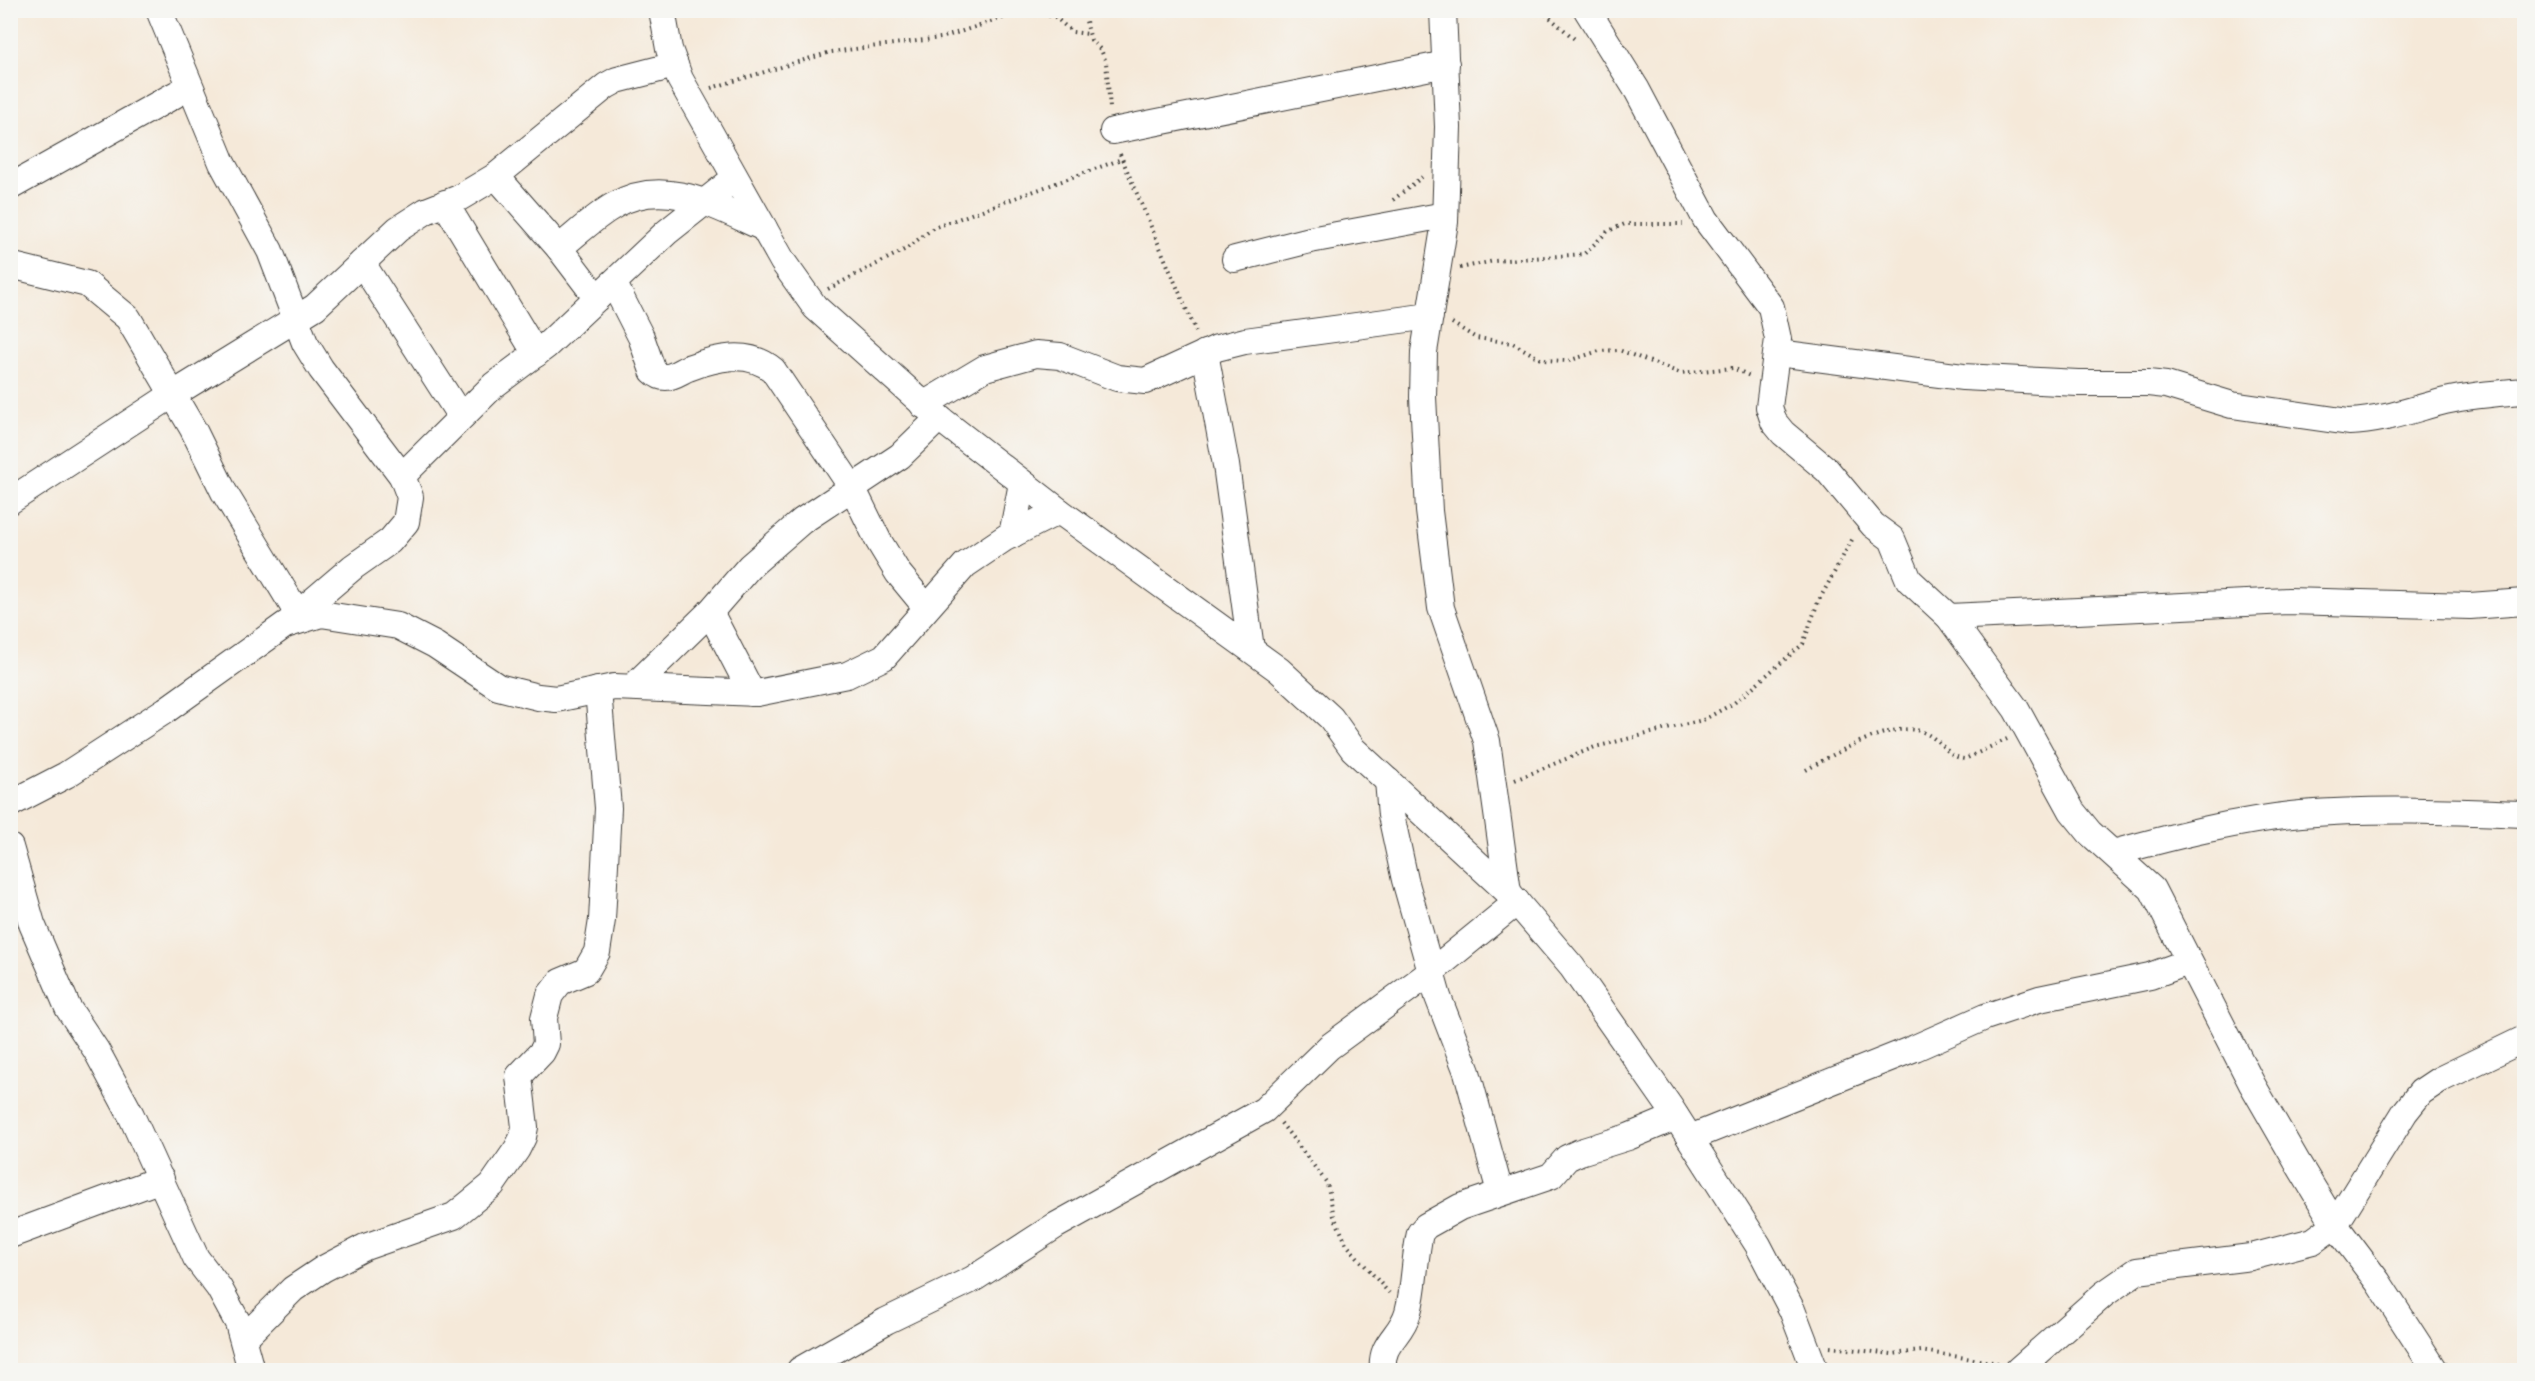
<svg xmlns="http://www.w3.org/2000/svg" width="2535" height="1381" viewBox="0 0 2535 1381" font-family="'Balsamiq Sans',sans-serif">
<rect width="100%" height="100%" fill="#f6f6f2"/>
<filter id="ink" filterUnits="userSpaceOnUse"><feTurbulence type="fractalNoise" baseFrequency=".0167" numOctaves="2"/><feDisplacementMap in="SourceGraphic" scale="12" xChannelSelector="R" yChannelSelector="G"/><feConvolveMatrix kernelMatrix="1 2 1 2 8 2 1 2 1" color-interpolation-filters="sRGB"/></filter>
<filter id="wash" filterUnits="userSpaceOnUse"><feTurbulence type="fractalNoise" baseFrequency=".008" numOctaves="4" result="noise"/><feDisplacementMap in="SourceGraphic" scale="24" xChannelSelector="R" yChannelSelector="G"/><feGaussianBlur stdDeviation="1.35" result="paint"/><feColorMatrix in="noise" values="0 0 0 0 0 0 0 0 0 0 0 0 0 0 0 0 0 1.4 0 .05"/><feComposite in="paint" operator="in"/></filter>
<g filter="url(#wash)">
<rect width="100%" height="100%" fill="#f5e9d9"/>
</g>
<g filter="url(#ink)">
<g fill="none" stroke-linecap="round" stroke-linejoin="round">
<defs>
<g id="minor">
<path d="M159,10L222,163L270,251L305,343L321,369L402,476L410,497L406,522L390,541L353,567L292,619"/>
<path d="M662,10L669,49L680,79L783,262L815,307L939,418L1059,511L1279,670L1331,718L1353,749L1508,892L1572,967L1670,1107L1758,1245L1792,1310L1815,1370"/>
<path d="M1443,10L1448,127L1445,222L1424,352L1423,397L1429,511L1441,608L1487,741L1508,892"/>
<path d="M1587,10L1637,90L1706,220L1771,307L1778,339L1769,407L1774,422L1783,433L1827,470L1873,525L1892,539L1909,580L1949,617L2016,709L2072,811L2090,833L2152,889L2252,1084L2297,1162L2335,1225L2378,1282L2435,1370"/>
<path d="M1113,131L1446,64"/>
<path d="M496,176L559,248L597,298"/>
<path d="M10,187L189,87"/>
<path d="M445,203L536,354"/>
<path d="M559,248C577,234 595,216 615,205C665,176 716,207 764,228"/>
<path d="M1235,259L1310,240L1445,215"/>
<path d="M362,263L461,417"/>
<path d="M10,265L87,284L128,318L193,429L224,492L298,614"/>
<path d="M614,284L641,337L653,371C657,375 660,377 666,377C673,377 681,371 688,368C715,358 748,349 773,370L853,489L878,540L898,573L926,607"/>
<path d="M1205,353L1226,465L1251,649"/>
<path d="M1778,353L1963,377L2078,383H2148L2166,385L2232,405L2349,422C2383,421 2413,409 2445,401C2471,395 2498,393 2524,391"/>
<path d="M923,405L985,368L1036,354L1060,356L1117,378L1145,381L1217,348L1245,341L1430,316"/>
<path d="M402,476L494,385L546,346L667,232L735,178"/>
<path d="M10,501L172,395L315,307L398,229L426,211L459,198L496,176L606,86L617,80L675,65"/>
<path d="M1012,535L1022,483"/>
<path d="M710,612L752,693"/>
<path d="M1949,617L2288,601L2470,606L2524,602"/>
<path d="M633,687L710,612L750,566L802,521L900,456L939,418"/>
<path d="M1388,781L1391,815L1405,880L1438,997L1467,1072L1500,1192"/>
<path d="M10,804L66,775L166,710L285,625L321,614L398,626L435,645L498,687L538,697L556,699L614,687L757,693L847,675L884,657L965,565L1005,538L1059,511"/>
<path d="M10,847L32,924L68,1008L96,1050L131,1115L196,1258L219,1288L238,1323L251,1370"/>
<path d="M2113,853C2174,836 2238,820 2301,814C2375,808 2450,811 2524,814"/>
<path d="M1690,1138L1915,1048L1985,1017L2039,999L2150,976L2188,962"/>
<path d="M10,1235L161,1179"/>
<path d="M244,1338L293,1289L323,1269L365,1247L454,1216L492,1185L517,1149L523,1137L525,1127L519,1076L542,1052L546,1044L544,1018L550,995L560,982L586,971L597,952L602,920L608,808L598,690"/>
<path d="M800,1370L886,1321L973,1279L1055,1226L1264,1110L1329,1047L1431,972L1517,902"/>
<path d="M1383,1370C1380,1342 1401,1337 1408,1312C1415,1287 1414,1259 1420,1233L1426,1226L1460,1207L1551,1176L1567,1158L1580,1152L1628,1137L1676,1117"/>
<path d="M2018,1370L2104,1294L2137,1271L2251,1257L2313,1241L2335,1225L2405,1112L2421,1092L2439,1080L2524,1039"/>
</g>
</defs>
<use href="#minor" stroke="#3d3b38" stroke-width="28"/>
<g stroke="#3d3b38" stroke-width="4" stroke-dasharray="1.5 4.5" stroke-linecap="butt">
<path d="M1083,10L1091,40L1101,50L1106,62L1110,108"/>
<path d="M1541,10L1577,41"/>
<path d="M711,88L831,52L941,38L1012,15L1031,12L1055,17L1072,32L1089,34"/>
<path d="M1120,154L1197,334"/>
<path d="M1393,200L1422,177"/>
<path d="M1460,268L1494,261L1584,254L1608,231L1625,224H1683"/>
<path d="M828,289L906,249L933,228L1122,159"/>
<path d="M1452,323L1476,338L1513,343L1542,360L1568,361L1599,351L1619,350L1680,373L1733,368L1750,376"/>
<path d="M1806,770C1833,755 1896,716 1927,734C1941,741 1949,758 1965,759L2007,739"/>
<path d="M1515,780L1595,747L1703,720L1734,703L1803,644L1818,602L1853,538"/>
<path d="M1281,1123L1327,1183L1334,1216L1347,1245L1389,1293"/>
<path d="M1830,1347L1892,1354L1921,1351L1998,1363"/>
</g>
<use href="#minor" stroke="#fff" stroke-width="26"/>
</g>
</g>
<rect width="2535" height="1381" fill="none" stroke="#f6f6f2" stroke-width="36"/>
</svg>
